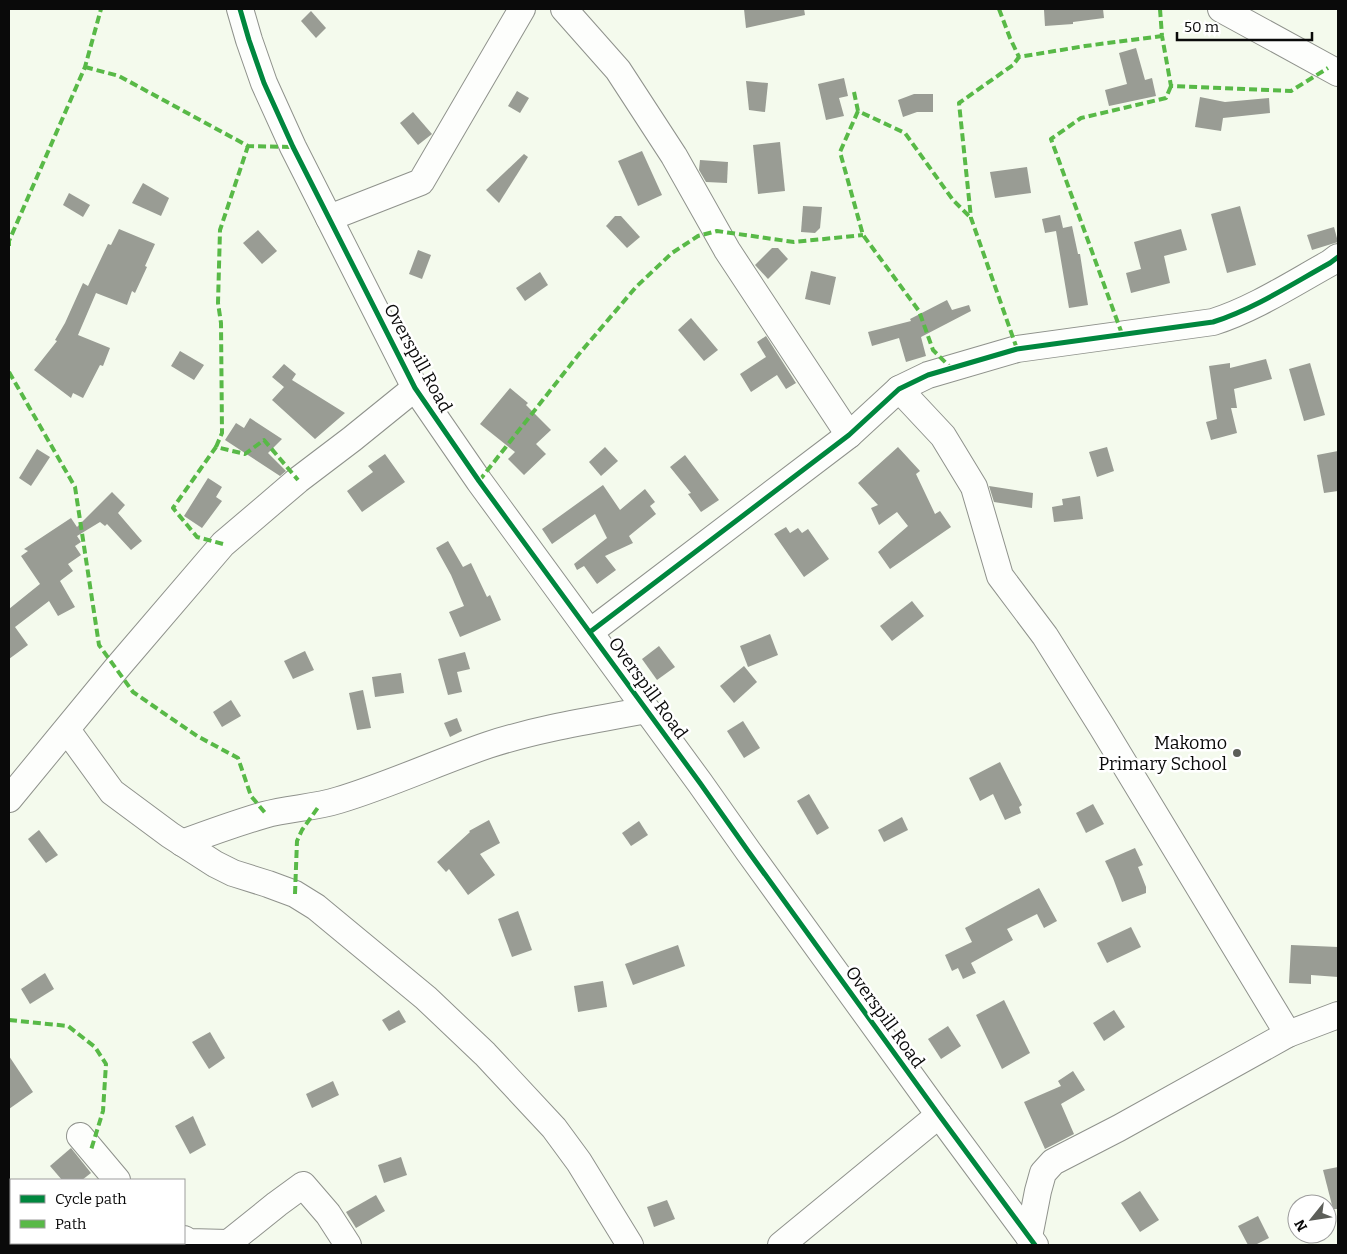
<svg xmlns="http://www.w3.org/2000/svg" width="1347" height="1254" viewBox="0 0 1347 1254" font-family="Bitter,serif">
<rect width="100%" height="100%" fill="#f4faed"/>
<g fill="#999c94">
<path d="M744,9H804L805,15L746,28Z"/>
<path d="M1064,9H1103L1104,18L1073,22V24L1045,26L1044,10Z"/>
<path d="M311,11L326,28L316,38L301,21Z"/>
<path d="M1136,48L1145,80L1152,78L1156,96L1109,106L1105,90L1127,84L1119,53Z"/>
<path d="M844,78L848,96L839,98L844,116L826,120L818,84Z"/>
<path d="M746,81L768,83L765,112L749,110Z"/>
<path d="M517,91L529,98L520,113L508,106Z"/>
<path d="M914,94H933V112H917L903,117L898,100Z"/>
<path d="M1200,97L1225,102L1269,98L1270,113L1223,118L1221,131L1195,127Z"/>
<path d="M413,112L432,134L418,145L400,123Z"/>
<path d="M780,142L785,191L758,194L753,145Z"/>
<path d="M642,151L662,195L638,206L618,161Z"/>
<path d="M524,154L528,157L499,203L486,190Z"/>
<path d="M700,160L728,162L727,183L706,182L699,170Z"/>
<path d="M1027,167L1031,193L995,198L990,172Z"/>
<path d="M143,183L169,198L161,216L132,203Z"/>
<path d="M69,193L90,205L83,217L63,205Z"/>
<path d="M803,206L822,207L820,228L815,233L801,232Z"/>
<path d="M1240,206L1256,265L1227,273L1211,214Z"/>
<path d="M1060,215L1063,228L1072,226L1078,254H1080L1088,305L1069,308L1056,231L1045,233L1042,219Z"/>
<path d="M615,216H621L640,237L627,248L606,226Z"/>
<path d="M1334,227L1338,242L1312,250L1307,235Z"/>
<path d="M119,229L155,244L145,266L147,267L135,293L132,291L127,305L96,293L78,335L110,348L103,366L100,365L83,398L73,393L71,398L34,370L57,341L55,340L65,323L83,283L88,286L108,244L111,245Z"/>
<path d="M1181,229L1187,250L1164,256L1170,283L1131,293L1126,273L1141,269L1134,242Z"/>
<path d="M258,230L277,251L262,264L243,243Z"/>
<path d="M772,248H778L788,259L768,279L755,265Z"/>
<path d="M418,250L431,255L422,279L409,274Z"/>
<path d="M811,271L836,277L830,305L805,299Z"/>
<path d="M540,272L548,285L525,301L516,288Z"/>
<path d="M947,300L952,310L969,305L971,311L921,337L926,356L906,362L899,338L872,346L868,332L911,321L910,319Z"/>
<path d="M691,318L718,350L704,361L678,330Z"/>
<path d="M766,336L796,383L786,389L777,375L751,392L740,374L766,357L757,342Z"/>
<path d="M180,351L204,365L194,380L171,366Z"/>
<path d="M1266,359L1272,379L1234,389L1237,408H1231L1237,433L1211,440L1206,422L1217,419L1209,366L1230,363V368Z"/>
<path d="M1310,363L1325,415L1304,421L1289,369Z"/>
<path d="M284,364L296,374L292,380L345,413L315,439L272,400L284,387L272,377Z"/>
<path d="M510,388L528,403L526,405L551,430L536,444L546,454L524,475L508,459L515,452L480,424Z"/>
<path d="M250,418L282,439L268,453L286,471L280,476L225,440L236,423L244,428Z"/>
<path d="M605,447L618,461L601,476L589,462Z"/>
<path d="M898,447L920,471L916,474L935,514L940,511L951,527L890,569L878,552L908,526L897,512L879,525L871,508L878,505L858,483Z"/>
<path d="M1107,447L1114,471L1097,477L1089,452Z"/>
<path d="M37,449L50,457L31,486L19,478Z"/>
<path d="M1338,451V491L1324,493L1317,455Z"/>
<path d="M385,454L405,482L362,512L347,491L373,472L368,466Z"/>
<path d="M685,455L719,500L701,512L688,494L691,493L670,467Z"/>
<path d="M208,478L222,487L216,497L222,501L202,528L184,516Z"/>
<path d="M603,485L620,510L645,489L655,502L650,506L656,514L629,536L633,543L605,556L616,570L597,584L584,566L577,570L574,564L607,538L595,514L552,544L542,529Z"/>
<path d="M989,486L1033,493L1032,508L994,502Z"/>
<path d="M112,492L125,505L118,513L142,541L131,550L107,524L105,526L100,522L77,536L81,542L75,546L81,555L68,564L73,571L60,581L75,607L58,616L49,601L15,627L28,645L9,659V609L40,584L21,556L28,551L24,549L71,518L77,527Z"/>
<path d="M1080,496L1083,519L1054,522L1052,507L1063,505L1062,499Z"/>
<path d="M786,527L790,533L798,528L802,533L808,529L829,559L804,577L774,534Z"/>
<path d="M448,541L463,567L471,563L487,597L490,595L501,620L460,637L449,612L464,606L451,575L436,548Z"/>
<path d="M912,601L924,616L892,641L880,626Z"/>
<path d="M770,634L778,655L748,667L740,646Z"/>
<path d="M659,646L675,667L657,680L642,659Z"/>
<path d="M305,651L314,670L293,679L284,661Z"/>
<path d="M465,652L470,669L457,672L462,692L448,695L438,659Z"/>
<path d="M744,666L757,682L734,703L720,686Z"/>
<path d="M401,673L404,693L375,697L372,677Z"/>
<path d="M363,690L371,728L357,730L349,693Z"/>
<path d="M231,700L241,716L222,727L213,712Z"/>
<path d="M457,718L462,731L450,737L444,723Z"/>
<path d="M743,721L760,748L744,758L727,731Z"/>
<path d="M1000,762L1022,805L1019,807L1021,813L1005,820L993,794L980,801L969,778Z"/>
<path d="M809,794L829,828L817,835L797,801Z"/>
<path d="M1093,804L1104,824L1086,833L1076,813Z"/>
<path d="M902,817L908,830L884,842L878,830Z"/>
<path d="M489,820L500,843L480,854L495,875L468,895L449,869L446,872L437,862L470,832L469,831Z"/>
<path d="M639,821L648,835L631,846L622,833Z"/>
<path d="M39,830L58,855L46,863L28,839Z"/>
<path d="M1135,848L1143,865L1138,867L1146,887V893L1122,902L1113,878L1105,861Z"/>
<path d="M1039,888L1057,921L1044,928L1037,914L1007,929L1013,940L971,963L976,973L963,979L958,968L952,971L945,955L972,942L965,928Z"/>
<path d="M518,911L532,950L512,957L498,919Z"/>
<path d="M1131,927L1141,947L1107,963L1097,943Z"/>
<path d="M678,945L685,966L633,985L625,964Z"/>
<path d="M1291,945L1338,947V977L1311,975V984L1289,983Z"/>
<path d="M45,973L54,989L30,1004L21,989Z"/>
<path d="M603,981L607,1007L578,1012L574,986Z"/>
<path d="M1004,1000L1030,1053L1002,1069L976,1015Z"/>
<path d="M399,1010L406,1022L389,1031L382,1020Z"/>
<path d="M1114,1010L1125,1027L1104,1041L1093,1023Z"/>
<path d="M948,1026L961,1046L941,1059L928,1039Z"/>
<path d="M210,1032L225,1058L209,1069L192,1042Z"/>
<path d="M9,1056L33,1092L9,1109Z"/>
<path d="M1073,1071L1085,1090L1061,1104L1074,1134L1045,1149L1024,1102L1061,1086L1058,1081Z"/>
<path d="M333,1081L339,1095L312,1108L306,1094Z"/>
<path d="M193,1116L206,1145L190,1154L175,1126Z"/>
<path d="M71,1148L91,1173L82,1180H62L50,1166Z"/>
<path d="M401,1157L407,1175L384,1183L378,1165Z"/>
<path d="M1338,1167V1209H1333L1323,1170Z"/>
<path d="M1140,1191L1159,1220L1140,1232L1121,1203Z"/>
<path d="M376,1195L385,1211L356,1228L346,1212Z"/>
<path d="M667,1200L675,1219L654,1227L647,1207Z"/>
<path d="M1258,1216L1269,1238L1255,1245H1248L1238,1226Z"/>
</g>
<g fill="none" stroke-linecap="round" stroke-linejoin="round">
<defs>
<g id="minor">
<path d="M240,9L249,40L264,83L293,147L415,388L479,481L700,783L748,851L939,1115L1035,1245"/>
<path d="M564,9L618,70L674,156L727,250L849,435"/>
<path d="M1221,9L1338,73"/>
<path d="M329,218L421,182L522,9"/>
<path d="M899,389L943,436L974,487L1000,576L1045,636L1102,727L1288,1034"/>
<path d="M590,632L849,435L899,389L928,375L1017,349L1213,322C1254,309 1292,284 1330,263L1338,257"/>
<path d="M67,730L112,792L170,835L215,864L233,873L268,884L295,894L316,907L426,998L485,1054L554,1128L579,1162L630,1245"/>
<path d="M9,799L116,669L223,544L298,480L352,439L415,388"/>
<path d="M182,843C209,833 237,823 264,815C289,808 314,808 339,800C389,785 438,762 488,745C540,728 594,720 647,710"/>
<path d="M80,1136L117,1180"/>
<path d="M1029,1237L1038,1191L1043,1173L1053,1162L1119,1128L1288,1034L1338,1015"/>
<path d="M184,1239L189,1242L228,1243"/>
<path d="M226,1245L277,1204L303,1185L328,1214L348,1245"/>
<path d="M781,1245L939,1115"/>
</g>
</defs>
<use href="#minor" stroke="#8f928c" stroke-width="28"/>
<use href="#minor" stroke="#fdfefc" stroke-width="26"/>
<g stroke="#58b947" stroke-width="4" stroke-dasharray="8 4" stroke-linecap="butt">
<path d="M999,9L1010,38L1019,57"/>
<path d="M1160,9L1162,36L1171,86L1291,91L1328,68"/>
<path d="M85,67L119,76L248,146L293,147"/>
<path d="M854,92L858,111L905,133L953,200L971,218"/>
<path d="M858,111L840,152L863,235L919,311L933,350L952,369"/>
<path d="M9,246V241L85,67L101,9"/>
<path d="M1122,334L1051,139L1081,118L1166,98L1171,86"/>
<path d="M1017,349L971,218L959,103L1013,65L1019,57L1085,46L1162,36"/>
<path d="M9,372L75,487L99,645L133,692L197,736L238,758L251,796L266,814"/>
<path d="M216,447L222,433L221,323L218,303L220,230L248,146"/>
<path d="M479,481L579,354L636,287L672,253L698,236L717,231L794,242L863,235"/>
<path d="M223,544L197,537L173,508L216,447L245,454L264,440L298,480"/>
<path d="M295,894L297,841L302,830L319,806"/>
<path d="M9,1020L68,1026L95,1047L106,1064L103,1111L91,1150"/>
</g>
<defs>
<g id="cycleway">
<path d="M240,9L249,40L264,83L293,147L415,388L479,481L700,783L748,851L939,1115L1035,1245"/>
<path d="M590,632L849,435L899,389L928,375L1017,349L1213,322C1254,309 1292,284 1330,263L1338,257"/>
</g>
</defs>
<use href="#cycleway" stroke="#fff" stroke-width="8"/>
<use href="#cycleway" stroke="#00873e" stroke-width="5"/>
</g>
<circle fill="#5c5e59" stroke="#fff" stroke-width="2" cx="1237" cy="753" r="5"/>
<g text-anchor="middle" stroke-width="5" stroke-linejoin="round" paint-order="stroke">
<g font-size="18" fill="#0a0a0a" stroke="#fff">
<text transform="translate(418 358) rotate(61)" y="6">Overspill Road</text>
<text transform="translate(648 688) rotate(54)" y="6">Overspill Road</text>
<text transform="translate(885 1017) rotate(54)" y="6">Overspill Road</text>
</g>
<g font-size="18" fill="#0a0a0a" stroke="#fff" text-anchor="end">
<text x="1227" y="749">Makomo<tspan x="1227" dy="21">Primary School</tspan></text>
</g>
</g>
<rect width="1347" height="1254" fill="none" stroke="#0a0a0a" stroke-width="20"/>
<rect x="10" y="1179" width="175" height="65" fill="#ffffff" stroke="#9d9d9d"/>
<rect x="20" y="1195" width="25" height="8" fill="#00873e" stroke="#9d9d9d"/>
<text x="55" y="1204" font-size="15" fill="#0a0a0a">Cycle path</text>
<rect x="20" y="1220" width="25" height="8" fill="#58b947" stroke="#9d9d9d"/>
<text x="55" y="1229" font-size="15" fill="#0a0a0a">Path</text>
<g transform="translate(1312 1219) rotate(240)"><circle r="24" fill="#ffffff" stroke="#9d9d9d"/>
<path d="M0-4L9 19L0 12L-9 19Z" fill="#5c5e59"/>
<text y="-8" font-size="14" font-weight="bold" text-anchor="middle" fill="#0a0a0a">N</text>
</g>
<path d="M1177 32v8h135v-8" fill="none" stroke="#0a0a0a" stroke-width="2.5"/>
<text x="1184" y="32" font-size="15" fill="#0a0a0a" stroke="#ffffff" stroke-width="4" paint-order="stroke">50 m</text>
</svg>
